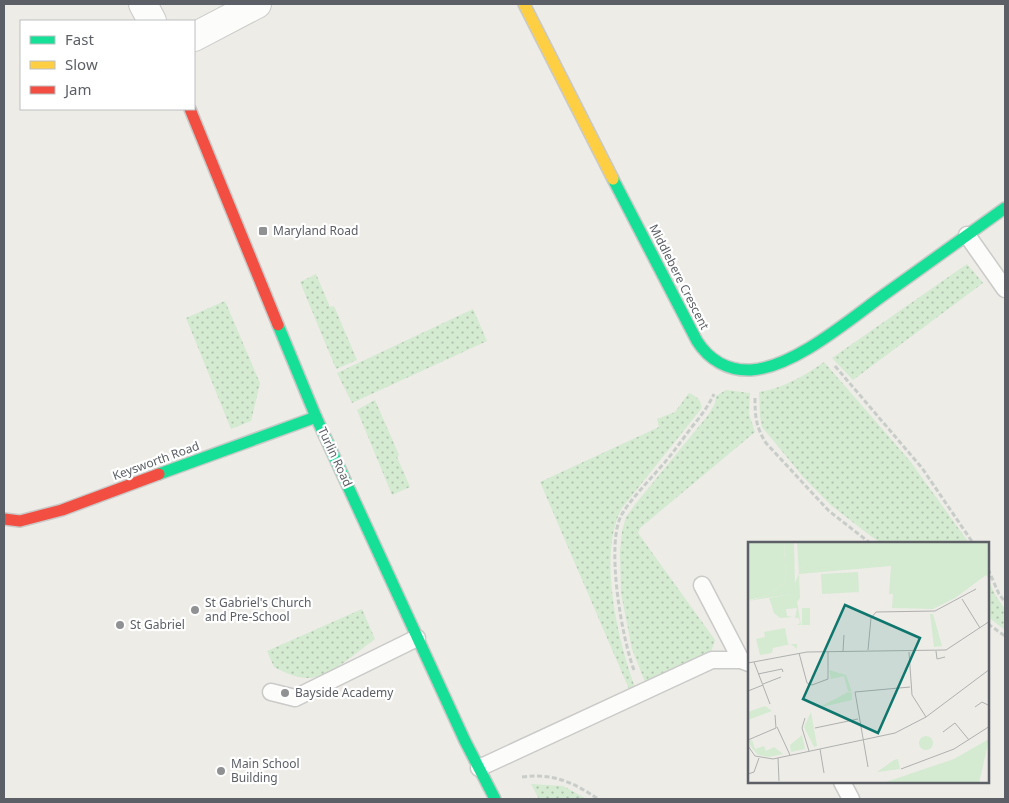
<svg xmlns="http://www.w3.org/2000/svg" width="1009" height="803" viewBox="0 0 1009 803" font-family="'Noto Sans',sans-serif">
<defs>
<pattern id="grass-dots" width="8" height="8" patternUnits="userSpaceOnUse" patternTransform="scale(1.25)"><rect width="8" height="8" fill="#d4ead1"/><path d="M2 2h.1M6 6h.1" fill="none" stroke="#afc1ad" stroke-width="1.8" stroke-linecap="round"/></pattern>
</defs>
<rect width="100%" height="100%" fill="#edece7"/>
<g fill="url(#grass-dots)">
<path d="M967,264L983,283L853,380L832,358Z"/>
<path d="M316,274L330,307L334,306L357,360L336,369L300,282Z"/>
<path d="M225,301L260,383L251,421L231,429L186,318Z"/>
<path d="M473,309L487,341L352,403L337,373Z"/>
<path d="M824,362L910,461L969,543H881L868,534L832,506L804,478L762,427L760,416L759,392C784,388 804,376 824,362Z"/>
<path d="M726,390L750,393L749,414L755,432L640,528L638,533L715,640L711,652L645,682L632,649L621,593L620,552L622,531L626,517L637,502L709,414L715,403L716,396Z"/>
<path d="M689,393C696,396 703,401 701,409L622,508C597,553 618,642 635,687L629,689L540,482L659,427L657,419L675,412Z"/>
<path d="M375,400L399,455L397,457L410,487L392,495L357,410Z"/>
<path d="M988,580L997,598L1005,609V630L988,617Z"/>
<path d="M362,609L375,639C358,651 328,679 308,678C296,678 284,672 274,667L267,651Z"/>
<path d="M531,784L563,786L587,799H539Z"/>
</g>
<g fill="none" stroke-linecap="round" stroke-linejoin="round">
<defs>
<g id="lane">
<path d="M967,235L1005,289"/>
<path d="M702,585L741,660"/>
<path d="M271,692L295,698L417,638"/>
<path d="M479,768L712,660H741L749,663"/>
<path d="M842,782L851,799"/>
</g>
<g id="street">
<path d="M143,4L152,21"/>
<path d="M194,37L257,4"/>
</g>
<g id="fast">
<path d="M613,179L697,341C709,360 728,371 751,370C795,367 850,319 885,294C925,265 965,237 1005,208"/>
<path d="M278,325L316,417L465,741L495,799"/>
<path d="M159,474L316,417"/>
</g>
<path id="slow" d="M524,4L613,179"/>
<g id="jam">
<path d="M190,109L278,325"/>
<path d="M4,519L20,521L62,510L159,474"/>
</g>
</defs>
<use href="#lane" stroke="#cacac9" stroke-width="19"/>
<use href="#street" stroke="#cacac9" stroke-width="30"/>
<use href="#fast" stroke="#c9c9c8" stroke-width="14"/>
<use href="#slow" stroke="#c9c9c8" stroke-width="14"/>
<use href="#jam" stroke="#c9c9c8" stroke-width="14"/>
<g stroke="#c9cdca" stroke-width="3" stroke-dasharray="5 2.5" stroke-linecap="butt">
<path d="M835,366L922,468L973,543"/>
<path d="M755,398C755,417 756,427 766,443L829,511L870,543"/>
<path d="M988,569L999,594L1005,602"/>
<path d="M988,624L1005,636"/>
<path d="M634,670C622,639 605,543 622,514C632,498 646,484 658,470C670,457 680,443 691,428C700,417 708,407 714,394"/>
<path d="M522,777C553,773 573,782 598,799"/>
</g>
<use href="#lane" stroke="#fcfcfb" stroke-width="16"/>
<use href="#street" stroke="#fcfcfb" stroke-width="28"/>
<use href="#fast" stroke="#16e098" stroke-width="11"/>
<use href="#slow" stroke="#ffcf43" stroke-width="11"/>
<use href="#jam" stroke="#f24e42" stroke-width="11"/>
</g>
<g fill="#8f9193" stroke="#fff" stroke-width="2">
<rect x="258" y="226" width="10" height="10" rx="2.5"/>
<circle cx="195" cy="610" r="5"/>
<circle cx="120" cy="625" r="5"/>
<circle cx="285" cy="693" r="5"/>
<circle cx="221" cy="771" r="5"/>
</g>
<g text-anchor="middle" stroke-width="4.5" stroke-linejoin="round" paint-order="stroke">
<g font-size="12" fill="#5c6066" stroke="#fff" text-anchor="start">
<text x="273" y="235">Maryland Road</text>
<text x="205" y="607">St Gabriel's Church<tspan x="205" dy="14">and Pre-School</tspan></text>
<text x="130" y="629">St Gabriel</text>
<text x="295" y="697">Bayside Academy</text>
<text x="231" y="768">Main School<tspan x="231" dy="14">Building</tspan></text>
</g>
<g font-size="12" fill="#5c6066" stroke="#fff">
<text transform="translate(679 277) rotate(63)" y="4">Middlebere Crescent</text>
<text transform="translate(335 457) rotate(65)" y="4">Turlin Road</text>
<text transform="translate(156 461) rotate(-20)" y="4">Keysworth Road</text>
</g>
</g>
<g transform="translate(748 542)">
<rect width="241" height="241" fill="#edece7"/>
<path d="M51,32L52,56L49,60L53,83H49L52,81L51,76H47L49,66L38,67L39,74L45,75L32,76L26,71L21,56L42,52ZM182,72H185L194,104L186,105ZM37,86L40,102H49V107L43,102L25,106L24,111L12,113L8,97L17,95L16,90ZM81,128L98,133L104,150L100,149L96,134L83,137ZM100,150L104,151V158L70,166ZM17,164L24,169L0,178V170ZM63,170L69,204L66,205L56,185ZM54,193L57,207L43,210L42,203ZM171 201a7 7 0 1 1 14 0a7 7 0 1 1-14 0ZM4,198L7,207L16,204L18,209L26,205L35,212L21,215L10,213L3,205L1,199ZM150,217L152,227L129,230L146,218Z" fill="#d4ead1"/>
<path d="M36,0H46L47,45L42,52L0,59L18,54L38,40ZM241,197L231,241H135L206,217Z" fill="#d4ead1"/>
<path d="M0,0H36L38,40L18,54L0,58ZM49,0H241V37L238,33L207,56L185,67L144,66L145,52H141L143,24L51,32Z" fill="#d4ead1"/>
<path d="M4,0H35V33H4ZM52,0H100L101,25L53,26ZM160,0H198L197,16L159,15ZM217,0H241V17L221,21ZM206,22V52L158,54V23ZM110,30L111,50L74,52L73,32ZM54,66H62V83H54Z" fill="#d4ead1"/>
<path fill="none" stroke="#afb0af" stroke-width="1" d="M214,57L232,86M120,108L123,76L128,70L187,69L228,47M95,109L96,93M188,109L189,117L197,115M161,110L164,153L178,175M51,111L59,141L64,143L80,137V109M6,120L22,162M0,121L59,110L198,108L242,79M10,132L34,127L35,130M15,142L33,135M0,149L15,143M227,165L234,160L242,164M57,176L54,186L61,209M29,185L42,213M67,186L110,177M195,190L207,181L221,198M0,198L28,186L27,173M0,204L7,214L25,217L147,191L178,175L242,127M72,207L76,231M30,216L31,239M120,225L107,150L162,145M153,227L206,207L242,184M0,232L6,230L11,216"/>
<path fill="#0f766e" fill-opacity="0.15" stroke="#0f766e" stroke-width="2.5" d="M97,63L172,96L130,191L55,157Z"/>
<rect width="241" height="241" fill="none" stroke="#5c6066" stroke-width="2.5"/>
</g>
<rect width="1009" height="803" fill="none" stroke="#5c6066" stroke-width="10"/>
<rect x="20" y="20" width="175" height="90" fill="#ffffff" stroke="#bebfc2"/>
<rect x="30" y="36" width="25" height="8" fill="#16e098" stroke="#bebfc2"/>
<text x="65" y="45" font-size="15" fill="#5c6066">Fast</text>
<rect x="30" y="61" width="25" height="8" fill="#ffcf43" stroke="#bebfc2"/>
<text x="65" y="70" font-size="15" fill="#5c6066">Slow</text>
<rect x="30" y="86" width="25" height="8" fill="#f24e42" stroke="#bebfc2"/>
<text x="65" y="95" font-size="15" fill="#5c6066">Jam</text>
</svg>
